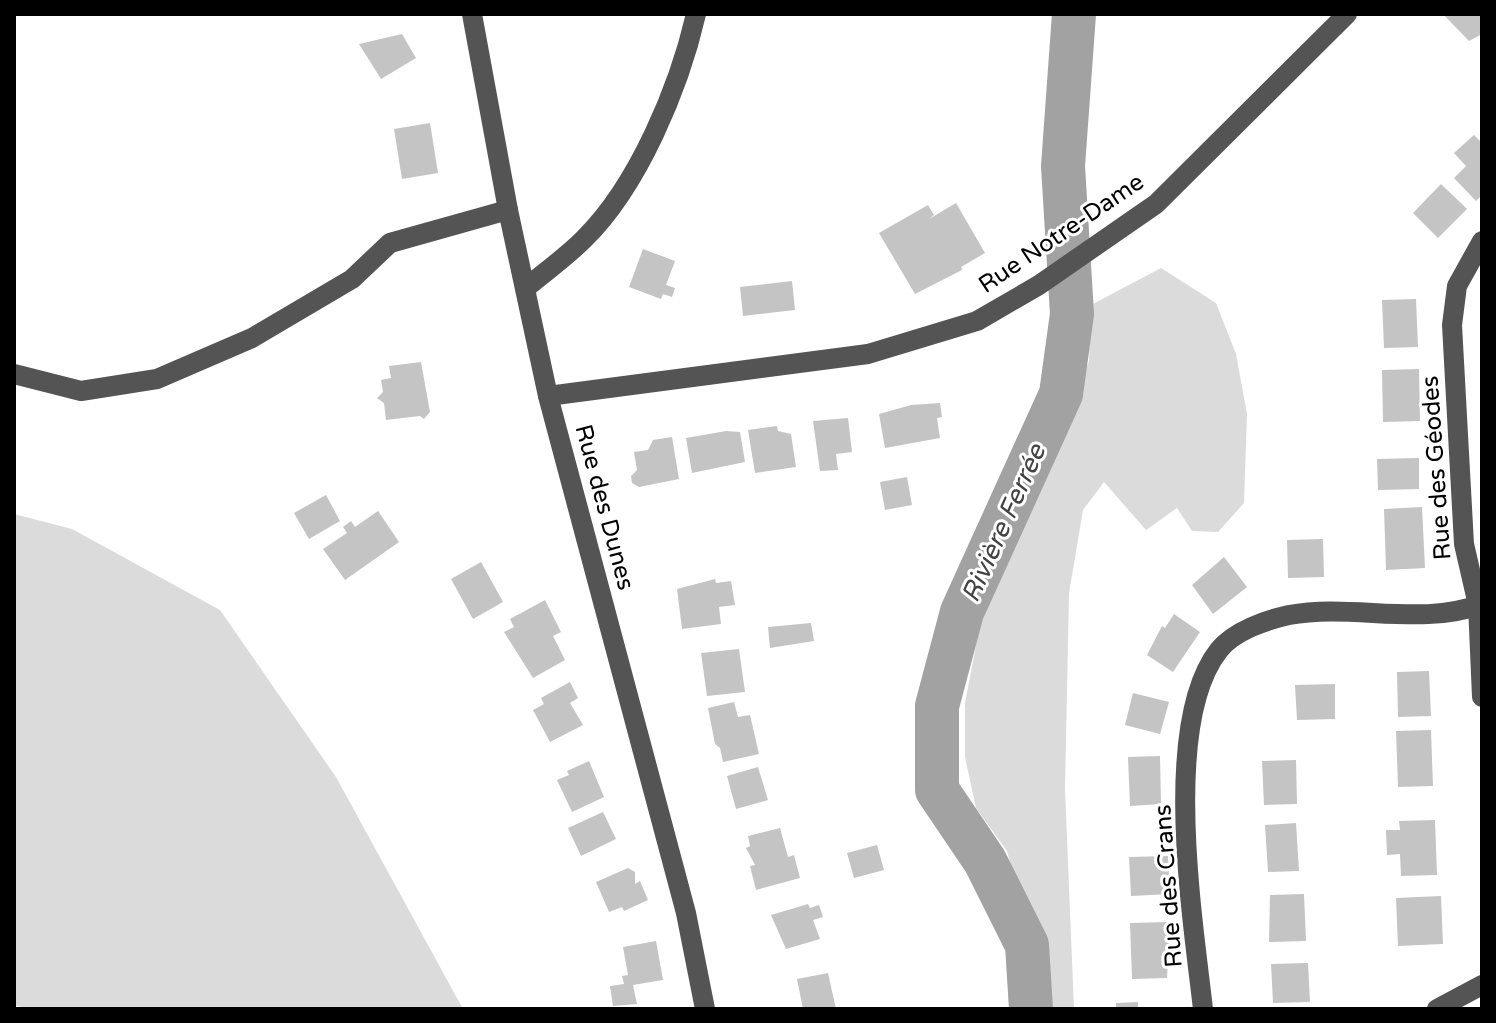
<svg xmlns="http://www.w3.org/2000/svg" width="1496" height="1023" viewBox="0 0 1496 1023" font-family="'Varela Round',sans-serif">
<rect width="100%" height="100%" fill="#fff"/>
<g fill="#dbdbdb">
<path d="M1161,268L1216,303L1236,354L1247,414L1244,503L1218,532L1192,531L1177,508L1146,530L1104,482L1083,510L1069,593L1065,789L1074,1009H1041L1042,976L1007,851L976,808L965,757V703L979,630L1022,510L1069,416L1089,361L1091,305Z"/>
<path d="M14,514L72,529L220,610L336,777L463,1009H30L14,1005Z"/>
</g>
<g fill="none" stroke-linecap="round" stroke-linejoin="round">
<path stroke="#a2a2a2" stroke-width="44" d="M1031,1009L1027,945L985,861L937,790V706L962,612L1061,394L1072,314L1063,166L1074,14"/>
</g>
<g fill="#c4c4c4">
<path d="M1443,14H1482V34L1469,41Z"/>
<path d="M402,34L416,58L381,79L359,44Z"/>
<path d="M430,123L438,173L402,179L394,129Z"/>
<path d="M1474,135L1482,143V195L1476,201L1454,178L1466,166L1454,153Z"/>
<path d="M1441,184L1467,209L1438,238L1413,213Z"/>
<path d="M956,203L985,253L961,267L962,270L915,294L879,233L928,205L934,215L929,219Z"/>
<path d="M643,249L675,261L666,285L675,288L672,297L663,294L661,299L629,287Z"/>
<path d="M792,281L795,310L743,316L740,287Z"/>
<path d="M1416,299L1418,347L1384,348L1382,300Z"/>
<path d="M421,362L430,412L424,419L420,416L386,420L384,403L377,398L383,392L381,380L391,378L389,366Z"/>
<path d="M1419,369L1420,421L1383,422L1382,370Z"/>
<path d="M940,403L942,417L937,418L940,438L885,448L879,414L911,405Z"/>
<path d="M848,418L852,452L836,454L838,470L820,471L813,421Z"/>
<path d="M777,426L778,431L791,434L796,467L755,473L748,430Z"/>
<path d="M726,431L740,432L745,462L692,473L686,438Z"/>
<path d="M672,437L679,479L639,487L632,483L631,476L637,470L634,452L648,450L653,440Z"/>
<path d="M1419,458V489L1378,490L1377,459Z"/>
<path d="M907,477L912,505L885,510L880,482Z"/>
<path d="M326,495L340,521L309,539L294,513Z"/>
<path d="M1422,507L1425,568L1386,570L1384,509Z"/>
<path d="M378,511L399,542L345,580L323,549L347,533L343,527L351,521L355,527Z"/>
<path d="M1323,539L1324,577L1288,578L1287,540Z"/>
<path d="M1224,557L1247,587L1213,614L1192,585Z"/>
<path d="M481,562L503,602L473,619L451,579Z"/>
<path d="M715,579L716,583L731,581L735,605L719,607L721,624L682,629L677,589Z"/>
<path d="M545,600L561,632L553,636L565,660L533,678L504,632L514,627L510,619Z"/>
<path d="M1174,614L1200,632L1173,672L1147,655L1162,626L1165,628Z"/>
<path d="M811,623L814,641L770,648L768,627Z"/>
<path d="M739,649L745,692L707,696L701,653Z"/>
<path d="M1429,671L1431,716L1398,717L1397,672Z"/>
<path d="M570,682L578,698L570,703L583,725L550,742L533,710L544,704L541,698Z"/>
<path d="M1335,684V719L1297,720L1295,685Z"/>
<path d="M1133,693L1169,702L1160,734L1125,725Z"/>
<path d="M734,702L738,717L750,715L759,754L723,762L720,748L715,744L708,708Z"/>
<path d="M1431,730L1433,786L1398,787L1396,731Z"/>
<path d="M1160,756L1161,804L1130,806L1128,757Z"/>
<path d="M1296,760L1297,804L1264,805L1262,761Z"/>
<path d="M589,761L604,797L572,812L557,780L569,775L567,771Z"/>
<path d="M758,767L768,800L736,809L727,776Z"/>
<path d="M603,812L616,839L581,856L568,828Z"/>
<path d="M1435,820L1437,875L1401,876L1400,854L1387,855L1386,830H1400L1399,821Z"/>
<path d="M1296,823L1299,871L1268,872L1265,825Z"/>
<path d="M780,828L788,857L794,855L800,878L756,890L750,866L755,865L746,848L750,846L748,836Z"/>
<path d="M877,845L884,870L854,878L847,853Z"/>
<path d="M1168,856L1170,894L1131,896L1129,857Z"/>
<path d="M628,868L635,872V884L640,881L648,900L624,911L622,907L609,912L596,882Z"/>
<path d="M1304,894L1306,941L1269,942L1270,895Z"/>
<path d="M1441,896L1443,944L1398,946L1396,898Z"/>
<path d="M808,904L810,908L819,905L823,917L813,920L820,939L786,949L771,915Z"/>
<path d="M1170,922L1167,978L1132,979L1130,923Z"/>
<path d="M656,941L663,980L633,985L637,1004L613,1006L610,986L624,984L622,976L628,975L623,947Z"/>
<path d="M1308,963L1310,1002L1273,1003L1271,964Z"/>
<path d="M828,973L836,1009H803L797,979Z"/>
<path d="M1138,1002V1009H1116V1003Z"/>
</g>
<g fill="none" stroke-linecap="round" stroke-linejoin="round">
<g stroke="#545454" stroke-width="20">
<path d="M472,14L508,210L548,396L686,913L705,1009"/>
<path d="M1482,241L1457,286L1452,325L1464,544L1478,605L1482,697"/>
<path d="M527,287C545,272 566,257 584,239C638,186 679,88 696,14"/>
<path d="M14,374L81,391L157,379L252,338L352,279L390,243L508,210"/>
<path d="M548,396L868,354L977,321L1039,285L1156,204L1347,14"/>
<path d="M1203,1009C1193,920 1161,723 1219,650C1234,631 1266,620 1289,615C1352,603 1420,627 1482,604"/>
<path d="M1437,1009L1482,985"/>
</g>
</g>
<g text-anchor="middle" stroke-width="6" stroke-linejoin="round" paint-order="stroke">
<g font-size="24" fill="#000" stroke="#fff">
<text transform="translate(1061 233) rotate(-34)" y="8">Rue Notre-Dame</text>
<text transform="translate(1436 468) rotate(-94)" y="8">Rue des Géodes</text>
<text transform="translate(605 507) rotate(75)" y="8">Rue des Dunes</text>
<text transform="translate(1168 886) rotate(-94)" y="8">Rue des Crans</text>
</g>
<g font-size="26" font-style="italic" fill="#434343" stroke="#fff">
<text transform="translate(1003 523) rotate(-66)" y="9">Rivière Ferrée</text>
</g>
</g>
<rect width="1496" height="1023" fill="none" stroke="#000000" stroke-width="32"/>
</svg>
